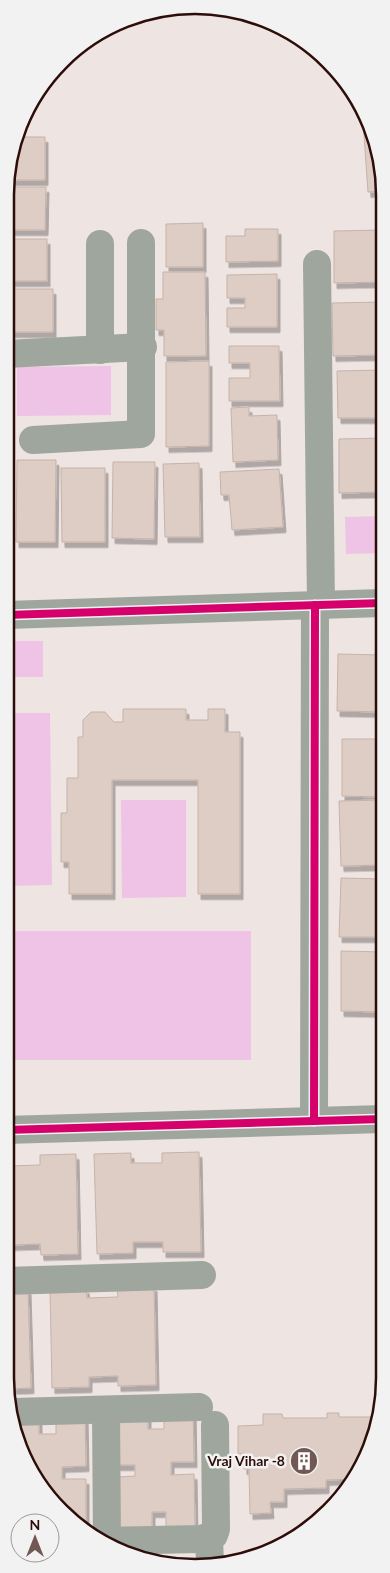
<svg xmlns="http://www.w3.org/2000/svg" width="390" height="1573" viewBox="0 0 390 1573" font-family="Lato,sans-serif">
<defs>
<filter id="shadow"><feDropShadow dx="3" dy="5.5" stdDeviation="0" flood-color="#0004"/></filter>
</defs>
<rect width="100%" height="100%" fill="#eee4e1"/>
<g fill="#eec3e5">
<path d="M111,366V415L17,416V367Z"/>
<path d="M383,516V553L346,554L345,517Z"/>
<rect x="6" y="641" width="37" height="36"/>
<path d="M6,713H50L52,885L6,886Z"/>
<path d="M121,800H186V897L122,898Z"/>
<rect x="9" y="931" width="242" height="129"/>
</g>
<g fill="#decdc5" stroke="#c6b3a9" filter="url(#shadow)">
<path d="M362,107L383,170V191L368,192Z"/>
<path d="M18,137H45V180H7V170Z"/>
<path d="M7,187H46L45,230H7Z"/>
<path d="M203,223V267H166V224Z"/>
<path d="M245,229H278V261L226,262V236H245Z"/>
<path d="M381,230V282L334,283V231Z"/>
<rect x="7" y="239" width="40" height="42"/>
<path d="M163,272H205L206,356H164V330H156V299H163Z"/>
<path d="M277,274V327H227V308H245V298H227V275Z"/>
<path d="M7,289H53V332H6Z"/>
<path d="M382,302V355L333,356L332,303Z"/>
<path d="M229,346H279L280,401H229V378H250V363H229Z"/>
<path d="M209,361V446L166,447V362Z"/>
<path d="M383,370V418H338L337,371Z"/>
<path d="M249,407V416L277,415L278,460L233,462L231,408Z"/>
<path d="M383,438V492L339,493V439Z"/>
<path d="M17,460H56L55,542H16Z"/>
<path d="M113,462H155L154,539L112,538Z"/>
<path d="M199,463L200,537H165L163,464Z"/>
<path d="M61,468H105V542H62Z"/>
<path d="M279,469L283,527L232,530L229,495H221L220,472Z"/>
<path d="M338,654L383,655V712L337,711Z"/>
<path d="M123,709H186V720H208V709H225V732H240V894H198V780H112V894H69V862H61V813H67V778H78V737H83V720L91,712H105L114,722H123Z"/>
<path d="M342,739H383V797L342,796Z"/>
<path d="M383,800V865L341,866L339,801Z"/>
<path d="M341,878L383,879V937H339Z"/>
<path d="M341,951L383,952V1012L341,1011Z"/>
<path d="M199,1152L201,1252H163V1242H133V1253L97,1254L94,1154L131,1153V1163H162V1153Z"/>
<path d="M76,1154L78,1254L41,1255L40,1244L11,1245V1255H5V1156H9V1166L40,1165V1155Z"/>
<path d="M154,1286L156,1385L118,1386V1376L89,1377V1387L52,1388L50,1289L86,1288L87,1298L118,1297L117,1287Z"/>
<path d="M5,1289H28L31,1388L7,1389L5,1378Z"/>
<path d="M193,1409L194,1462H171V1475L194,1474L195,1529L166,1530V1512H152V1530L118,1531V1477L135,1476V1465H117L116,1411L148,1410V1429H164V1410Z"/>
<path d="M327,1413H339V1417H379L360,1473L354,1479L326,1480V1488L284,1489V1502H270L271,1513L250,1514L249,1469H244V1453L238,1454V1426L263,1425V1414H282L283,1418H327Z"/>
<path d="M85,1414L86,1466L62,1467V1479H86V1530L52,1503L19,1450L12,1415H39V1434H56V1415Z"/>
</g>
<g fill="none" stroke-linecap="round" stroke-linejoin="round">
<g stroke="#9fa69e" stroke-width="28">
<path d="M100,244V350"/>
<path d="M317,264L321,605"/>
<path d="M6,354L143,347"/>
<path d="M33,440L141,434V243"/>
<path d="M314,1121L315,605"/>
<path d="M5,1130L383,1119"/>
<path d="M5,1281L202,1275"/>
<path d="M106,1410L107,1545"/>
<path d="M12,1412L199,1407"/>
<path d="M209,1538L210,1564"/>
<path d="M101,1541L201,1539L214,1535L216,1529L215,1425"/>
</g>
<path stroke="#9fa69e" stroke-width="28" d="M6,615L383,603"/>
<defs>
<g id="cycleway">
<path d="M6,615L383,603"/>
<path d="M314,1121L315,605"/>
<path d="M5,1130L383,1119"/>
</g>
</defs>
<use href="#cycleway" stroke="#f2f2f2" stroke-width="11"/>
<use href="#cycleway" stroke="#d6006c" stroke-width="8"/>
</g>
<defs>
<symbol id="building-disc" viewBox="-11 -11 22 22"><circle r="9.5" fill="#715855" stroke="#f2f2f2"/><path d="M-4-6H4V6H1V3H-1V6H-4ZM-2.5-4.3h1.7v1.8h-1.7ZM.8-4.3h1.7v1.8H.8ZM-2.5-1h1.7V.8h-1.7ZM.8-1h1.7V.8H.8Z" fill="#fff"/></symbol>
</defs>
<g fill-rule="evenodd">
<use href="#building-disc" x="288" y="1445" width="32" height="32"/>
</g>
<g text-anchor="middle" stroke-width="5" stroke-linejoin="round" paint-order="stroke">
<g font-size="14" font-weight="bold" fill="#2d0d09" stroke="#f2f2f2" text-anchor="end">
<text x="285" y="1466">Vraj Vihar -8</text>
</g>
</g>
<path d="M0 0H390V1573H0ZM195 14H195A181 181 0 0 1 376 195V1378A181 181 0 0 1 195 1559H195A181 181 0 0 1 14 1378V195A181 181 0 0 1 195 14Z" fill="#f2f2f2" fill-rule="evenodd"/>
<path fill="none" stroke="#2d0d09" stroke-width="2.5" d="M195 14H195A181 181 0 0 1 376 195V1378A181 181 0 0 1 195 1559H195A181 181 0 0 1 14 1378V195A181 181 0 0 1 195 14Z"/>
<g transform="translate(35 1538)"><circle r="24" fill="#f2f2f2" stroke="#a39695"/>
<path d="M0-4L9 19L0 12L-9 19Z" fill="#715855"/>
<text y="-8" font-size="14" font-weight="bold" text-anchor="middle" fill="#2d0d09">N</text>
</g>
</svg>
